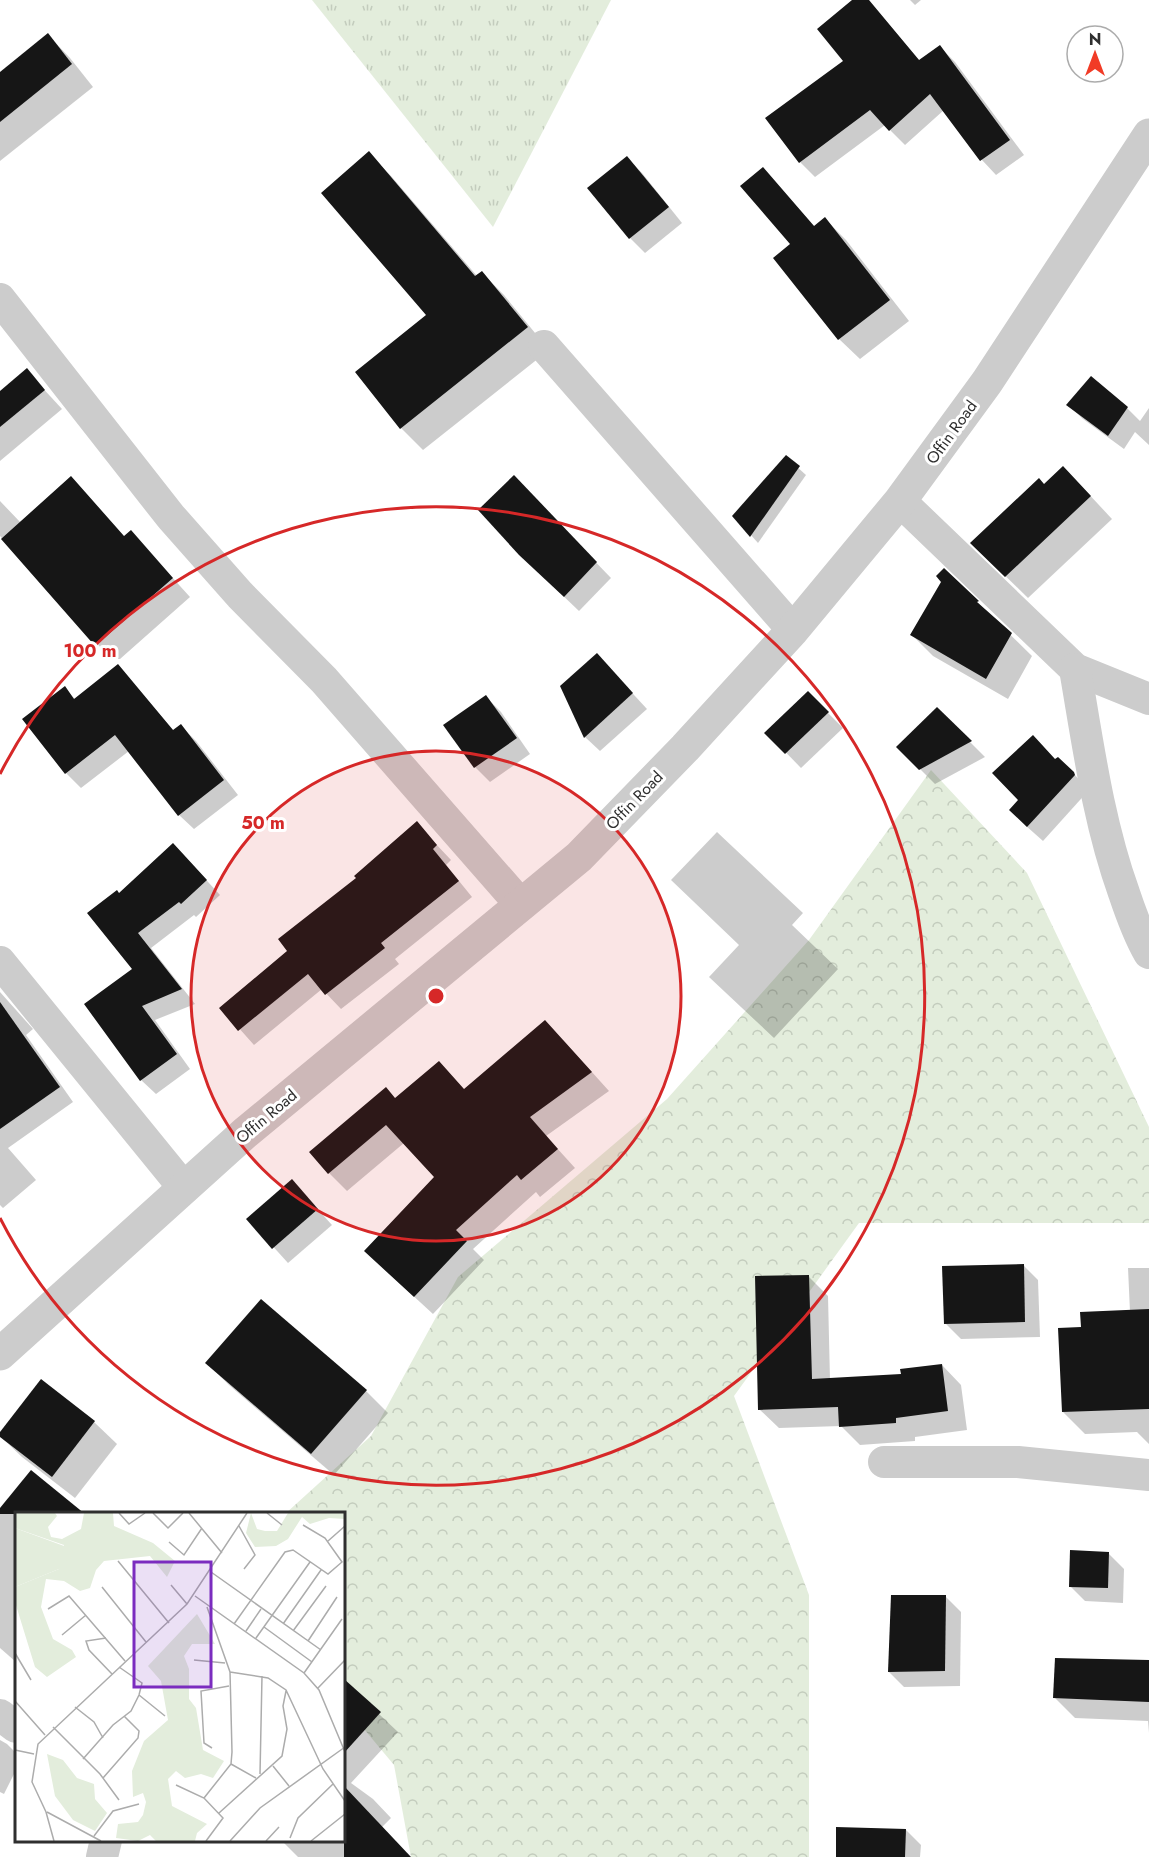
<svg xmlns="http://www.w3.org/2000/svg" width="1149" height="1857" viewBox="0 0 1149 1857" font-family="Jost,sans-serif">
<defs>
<pattern id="grass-tufts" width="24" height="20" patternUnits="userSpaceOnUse" patternTransform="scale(1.5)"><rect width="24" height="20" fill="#e3eddc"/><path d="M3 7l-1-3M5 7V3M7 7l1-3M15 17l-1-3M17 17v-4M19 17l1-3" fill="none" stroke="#c3ccbd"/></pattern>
<pattern id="forest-crowns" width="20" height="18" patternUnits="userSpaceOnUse" patternTransform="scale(1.5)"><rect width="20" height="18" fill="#e3eddc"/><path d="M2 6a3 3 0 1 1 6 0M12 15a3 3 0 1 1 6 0" fill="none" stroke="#c3ccbd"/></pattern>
</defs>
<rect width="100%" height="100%" fill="#fff"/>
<path fill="url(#grass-tufts)" d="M312,0H611L493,227Z"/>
<path fill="url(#forest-crowns)" d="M931,770L1027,873L1149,1127V1223H859L734,1396L809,1595V1857H411L394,1765L344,1705V1514H285L371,1436L458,1277L667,1099L809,940Z"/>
<g fill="#0003">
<path d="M855,0H868L920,61L940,47L955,62L1024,155L996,175L982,160L944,110L905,145L885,125L815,177L800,162L845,61Z"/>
<path d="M910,0H921L915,5Z"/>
<path d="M48,35L70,58L93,87L0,161V74Z"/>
<path d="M369,154L391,176L477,276L482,273L504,295L549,350L423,450L401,428L429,315Z"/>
<path d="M627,158L642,173L682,223L645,253L630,238Z"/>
<path d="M763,169L815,227L825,219L846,240L909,321L860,359L839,339L792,245Z"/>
<path d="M27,371L62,409L0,461V393Z"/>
<path d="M1068,405L1127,408L1140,421L1149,408V445L1135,432L1124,449L1083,419Z"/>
<path d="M786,457L806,475L758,543L734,516Z"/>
<path d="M1044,486L1085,490L1112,519L1028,598L994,565Z"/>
<path d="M533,497L611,578L579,611L536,570Z"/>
<path d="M0,501L21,523L125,537L131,532L190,597L120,659H111L0,536Z"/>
<path d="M944,570L1032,656L1008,699L933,656L912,635L943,582Z"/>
<path d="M597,655L647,709L600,751L585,737Z"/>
<path d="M118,666L174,731L181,726L196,741L238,795L194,829L179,815L129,751L81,788L66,773L64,688L76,700Z"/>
<path d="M808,693L843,728L801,768L767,733Z"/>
<path d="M486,697L501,712L530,754L490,782L475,767Z"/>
<path d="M937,709L985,757L935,784L898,747Z"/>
<path d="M1056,761L1073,773L1089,790L1043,841L1025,825Z"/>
<path d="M417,824L451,860L446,865L472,897L395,959L399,964L341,1009L322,989L254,1045L221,1008L290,951Z"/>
<path d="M717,832L803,913L792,925L838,969L774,1038L709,977L739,945L671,880Z"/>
<path d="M187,859L220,895L196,917L194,915L151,948L195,1004L155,1020L190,1069L156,1094L141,1080L134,970L119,895Z"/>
<path d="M0,992L33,1029L26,1035L73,1102L8,1148L36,1180L3,1208L0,1205Z"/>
<path d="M563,1040L609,1091L546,1136L575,1168L540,1197L536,1192L473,1249L484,1260L433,1314L384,1269L436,1178L404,1143L347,1191L329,1173L396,1100L465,1090Z"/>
<path d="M292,1181L332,1225L288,1263L248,1219Z"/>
<path d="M1023,1265L1038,1280L1040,1337L961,1339L946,1324Z"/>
<path d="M1128,1268H1149V1444L1137,1432L1085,1434L1063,1412L1083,1328L1130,1312Z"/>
<path d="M809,1277L828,1296L830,1380L903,1376L942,1365L961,1385L967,1430L915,1437V1441L860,1445L841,1426L779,1428L759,1409Z"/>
<path d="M207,1363L366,1391L388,1413L334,1475L229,1385Z"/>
<path d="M41,1382L94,1422L117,1444L75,1498L22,1457L0,1436Z"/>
<path d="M0,1510L16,1514V1662L0,1648Z"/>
<path d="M1109,1554L1124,1569L1123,1603L1085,1601L1070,1586Z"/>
<path d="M946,1597L961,1612L960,1686L904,1687L889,1672Z"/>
<path d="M1149,1662V1733L1148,1721L1075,1718L1054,1697Z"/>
<path d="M344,1681L398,1732L351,1783L373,1799L391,1818L382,1827L410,1857H298L281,1840H344Z"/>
<path d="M0,1740L7,1744L16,1753V1770L4,1794L0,1792Z"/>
<path d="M906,1830L921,1845L920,1857H837Z"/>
</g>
<g fill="#161616">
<path d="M852,0H869L919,60L940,45L1010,140L980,161L930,94L889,131L870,110L799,163L765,118L843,61L817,29Z"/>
<path d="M48,33L72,64L0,122V72Z"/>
<path d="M369,151L475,276L482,271L528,327L400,429L355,372L426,315L321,193Z"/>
<path d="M627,156L669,207L629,239L587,188Z"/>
<path d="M763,167L814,226L825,217L890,300L838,340L773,258L790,244L740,186Z"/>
<path d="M27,368L45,390L0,427V391Z"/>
<path d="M1091,376L1128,407L1108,436L1066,405Z"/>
<path d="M786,455L800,466L750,537L732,516Z"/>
<path d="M1063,466L1091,496L1005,577L970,543L1039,478L1044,484Z"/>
<path d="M514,475L597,562L564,597L519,555L478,510Z"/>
<path d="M71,476L124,536L131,530L173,578L95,646L1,539Z"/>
<path d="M944,568L979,601L977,602L1012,633L986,679L910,635L941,582L936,576Z"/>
<path d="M597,653L633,693L584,738L560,686Z"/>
<path d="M118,664L173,730L181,724L224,780L178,816L115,735L65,774L22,719L65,686L74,699Z"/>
<path d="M808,691L829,712L785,754L764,733Z"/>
<path d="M486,695L517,738L474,768L443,725Z"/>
<path d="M937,707L972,741L919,770L896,747Z"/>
<path d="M1033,735L1055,759L1058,757L1074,772L1075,775L1027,827L1009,810L1018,800L992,773Z"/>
<path d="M417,821L437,845L433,849L459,881L381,943L385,948L325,995L308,974L238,1031L219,1008L287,951L278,939L356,878L354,876Z"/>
<path d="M173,843L207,880L181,904L179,902L138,933L182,989L142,1006L177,1054L140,1081L84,1004L132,969L87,913L117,890L119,893Z"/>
<path d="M0,1002L60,1087L0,1129Z"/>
<path d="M545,1020L592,1072L530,1117L558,1149L521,1180L517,1175L456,1230L467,1241L414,1297L364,1251L434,1177L386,1125L328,1174L309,1152L386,1087L395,1098L439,1061L464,1089Z"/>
<path d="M292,1179L318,1209L272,1249L246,1219Z"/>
<path d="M1024,1264L1025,1322L944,1324L942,1266Z"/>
<path d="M809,1275L812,1379L901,1374L900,1369L942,1364L948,1411L896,1418V1423L839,1427L838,1407L758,1410L755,1276Z"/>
<path d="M261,1299L367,1390L311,1454L205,1363Z"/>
<path d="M1149,1309V1409L1062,1412L1058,1328L1081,1327L1080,1312Z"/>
<path d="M41,1379L95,1421L52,1477L0,1437V1432Z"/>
<path d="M31,1470L85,1514H0V1508Z"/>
<path d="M1070,1550L1109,1552L1108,1588L1069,1587Z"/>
<path d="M891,1595H946L945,1671L888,1672Z"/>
<path d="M1055,1658L1149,1660V1702L1053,1698Z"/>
<path d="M344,1679L381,1712L344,1753Z"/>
<path d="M344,1786L411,1857H344Z"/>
<path d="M836,1827L906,1829L905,1857H836Z"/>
</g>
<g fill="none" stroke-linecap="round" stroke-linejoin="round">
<g stroke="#ccc" stroke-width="32">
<path d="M0,299L171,517L240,595L324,680L521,905"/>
<path d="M544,346L793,630"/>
<path d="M900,501L1075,669L1149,699"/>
<path d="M1075,669C1088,744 1098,821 1124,893C1131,914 1138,934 1149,953"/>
<path d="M0,962L184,1188"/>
<path d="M884,1462H1018L1149,1475"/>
<path d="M0,1715L16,1727"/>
<path d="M102,1857L106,1840"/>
</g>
<path stroke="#ccc" stroke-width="33" d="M0,1354L245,1133L579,857L685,748L793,630L900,501L987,382L1149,135"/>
</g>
<circle cx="436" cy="996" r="245" fill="#d62828" fill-opacity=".12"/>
<g fill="none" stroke="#d62828" stroke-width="3">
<circle cx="436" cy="996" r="245"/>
<path d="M0 774A489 489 0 1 1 0 1218"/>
</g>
<g text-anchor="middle" stroke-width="6" stroke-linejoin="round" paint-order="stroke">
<g font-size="16" fill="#2f2f2f" stroke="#fff">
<text transform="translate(951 432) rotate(-54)" y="6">Offin Road</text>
<text transform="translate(634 800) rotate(-46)" y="6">Offin Road</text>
<text transform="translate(266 1116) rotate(-40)" y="6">Offin Road</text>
</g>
</g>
<g transform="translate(15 1512)">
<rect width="330" height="330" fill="#fff"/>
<path d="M0,1H40L42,4L33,15L36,25L47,27L66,17L69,1H98L99,14L138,31L160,49L152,65L135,44L89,49L81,58L75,76L65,79L49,69L31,67L26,95L38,127L57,138L61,145L32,165L20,155L0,90V75L44,57L49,33L0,16ZM236,1L242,17L250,19H262L273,1H330V7L314,6L295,12L287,5L273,27L261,34L240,35L231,21ZM32,242L48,248L62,266L79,272L80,287L92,301L80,319L58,308L40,284Z" fill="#e3eddc"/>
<path d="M0,16L49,34L52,48L44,57L0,75ZM182,102L200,132H177L169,144L174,157V187L181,196L188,238L209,249L198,266L186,262L170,266L161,259L153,267L157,294L192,312L182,321L180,329H141L135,323L123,329L101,326L103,312L123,310L128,303L131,290L128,281L118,285L117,259L129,229L153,208L146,169L133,154Z" fill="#e3eddc"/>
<path fill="none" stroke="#acacac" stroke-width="1.5" d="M104,1L114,12L130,1M138,1L153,16L168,1M174,1L207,41M252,1L267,13M224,14L240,43L229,57M313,29L330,14M154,30L169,43L187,16M103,49L154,111M196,60L306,138M156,73L172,92M87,75L131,130M180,84L289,161L304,178L330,240M33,97L54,84L110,149M219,112L270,40L278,38L313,62L327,50L310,26L288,13M268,112L306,58M249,115L297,150M231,119L246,97M278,119L311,74M47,123L71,103M91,126L71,129L74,138L97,162M241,126L295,50M293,129L322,85M0,141L16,168M179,148L210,151M215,160L253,166L271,178L308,257L330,289M289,161L327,107M303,176L330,148M124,183L150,204M0,189L30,223M60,195L79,210L88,226M38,215L85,262L104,288M197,236L189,231L186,179L214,174M0,238L19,242M68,247L98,213L116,199L124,183L127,171L104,155M216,252L241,266M258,254L274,274M245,262L247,164M88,266L123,226L124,219L109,204M161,273L189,286L208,306L191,329M189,286L216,252L217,240L215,160L192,95M32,300L86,329M204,301L267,244L272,217L268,194L271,179M79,324L98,299L124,292M275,326L283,306L318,272M39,329L31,300L17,270L23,232L172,92L232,1M215,329L245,296L330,235M251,329L264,315M296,329L330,302"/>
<path fill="#7b2cbf" fill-opacity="0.15" stroke="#7b2cbf" stroke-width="3" d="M119,50H196V175H119Z"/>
<rect width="330" height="330" fill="none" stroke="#2f2f2f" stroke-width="3"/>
</g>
<circle cx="436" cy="996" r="9" fill="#d62828" stroke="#fff" stroke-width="3"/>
<g font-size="18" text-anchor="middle" font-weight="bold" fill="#d62828" stroke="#fff" stroke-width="6" stroke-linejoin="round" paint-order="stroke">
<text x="90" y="657">100 m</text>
<text x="263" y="829">50 m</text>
</g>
<g transform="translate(1095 54)"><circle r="28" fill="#ffffff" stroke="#acacac" stroke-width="1.5"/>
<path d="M0-4.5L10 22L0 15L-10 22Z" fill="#f13b26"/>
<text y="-9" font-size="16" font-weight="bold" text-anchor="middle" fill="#2f2f2f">N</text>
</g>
</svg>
